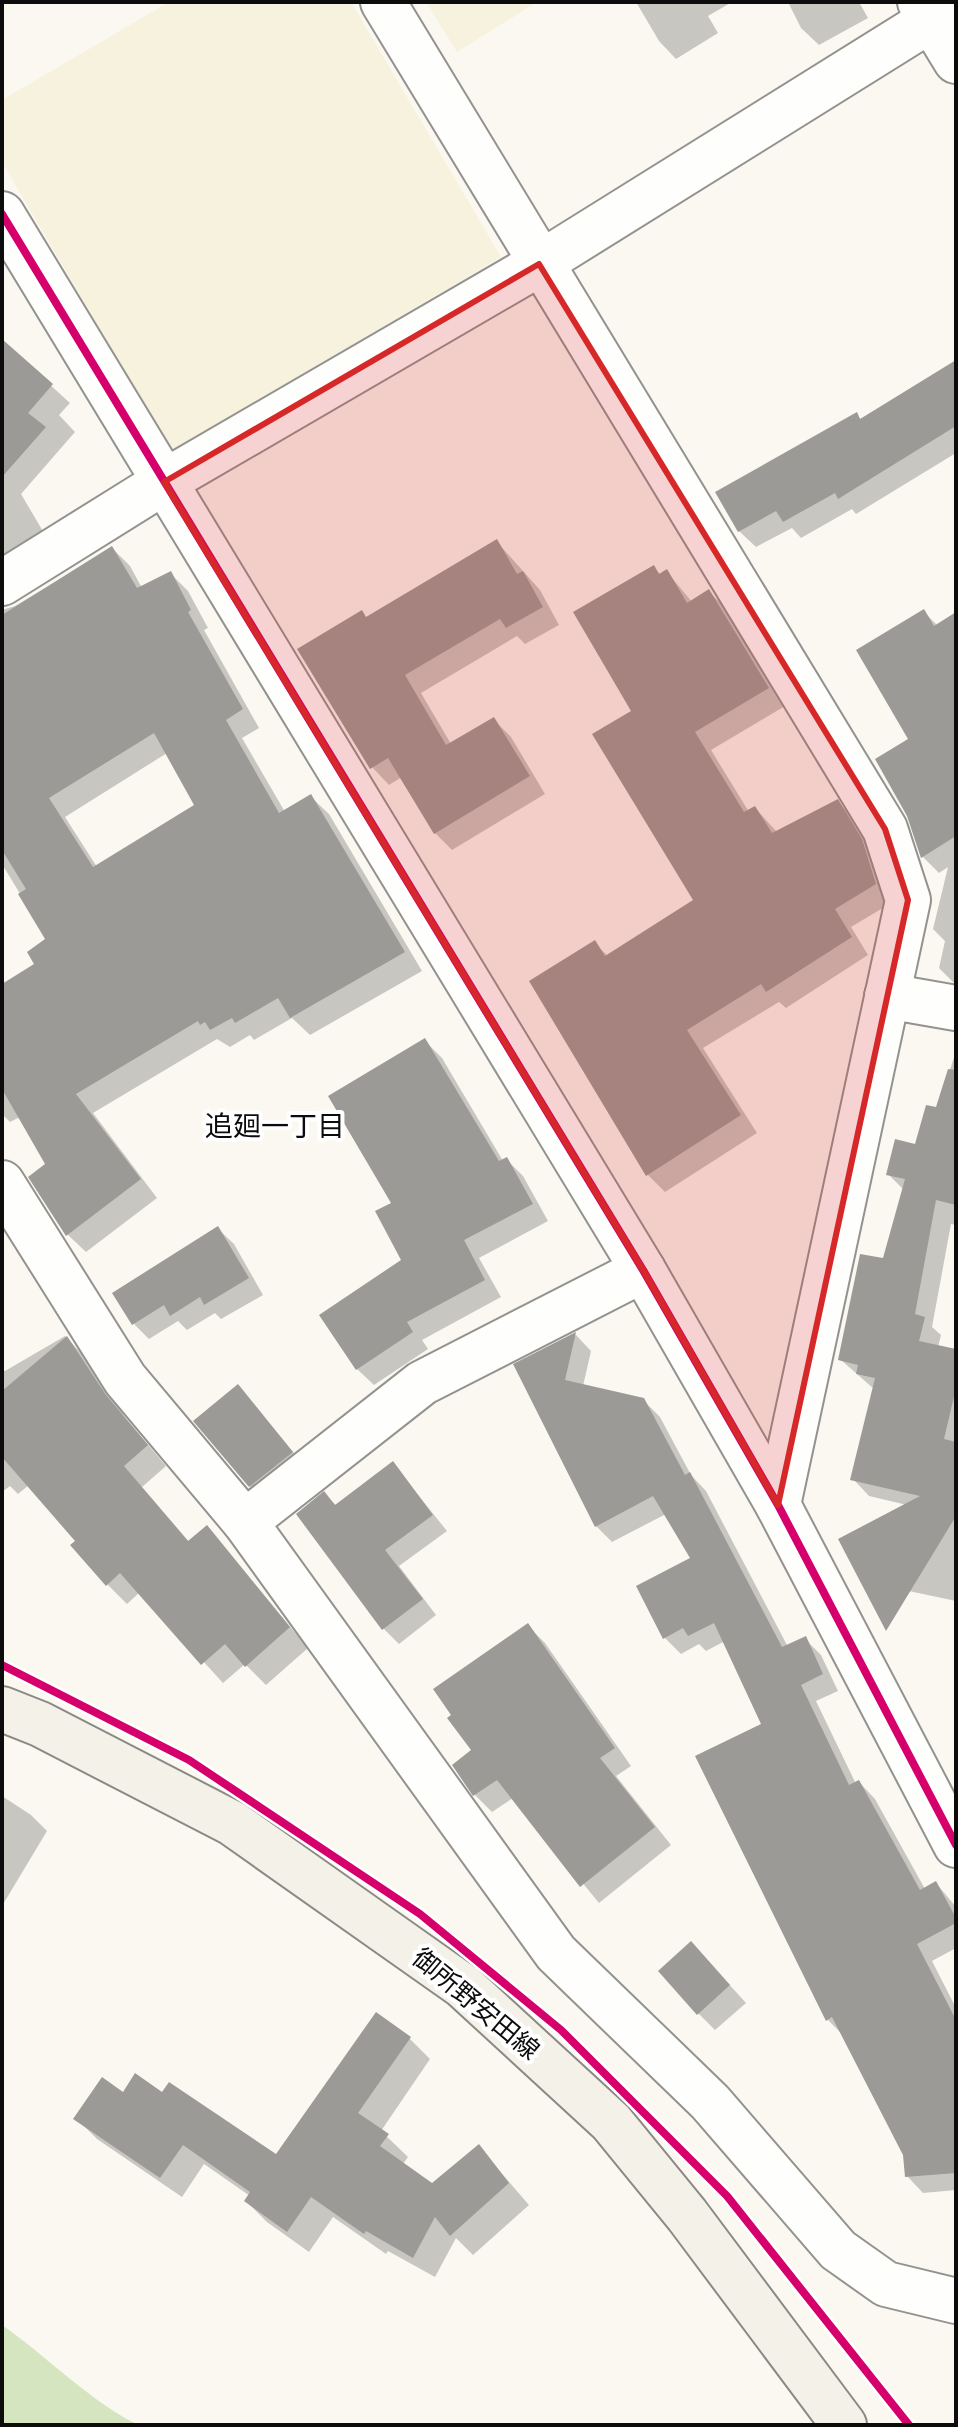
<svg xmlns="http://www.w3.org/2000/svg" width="958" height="2427" viewBox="0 0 958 2427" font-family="'Libre Baskerville','Noto Sans JP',serif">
<rect width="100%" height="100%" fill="#faf8f0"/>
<g fill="#f6f2dd">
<path d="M169,2H351L501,257L171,451L2,162V100Z"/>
<path d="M426,2H537L457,52Z"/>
</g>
<path fill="#d4e5c0" d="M2,2325C44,2354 97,2407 139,2425H2Z"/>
<g fill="#0003" fill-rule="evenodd">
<path d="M636,2H732L708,16L718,33L676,59L659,41Z"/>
<path d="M788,2H859L868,18L819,45L801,28Z"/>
<path d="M2,341L70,403L59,415L75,432L21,494L54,550L2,586Z"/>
<path d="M956,364V453L856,514L852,509L801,538L792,528L756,547L739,531L856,415L862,420Z"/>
<path d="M496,541L540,590L559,625L525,644L517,636L421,693L451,744L494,720L511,737L545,794L452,850L435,833L402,777L389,785L372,767L367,618Z"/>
<path d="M112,548L130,566L142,588L170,573L188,591L208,628L204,630L259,728L242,738L285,812L311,797L329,814L422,971L310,1035L292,1018L254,1040L250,1035L230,1047L217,1039L93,1113L157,1198L86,1252L68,1235L31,1178L48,1165L20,1117L10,1122L2,1114V987L37,964L48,940L2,864V610L15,606ZM167,753L197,805L97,867L65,817Z"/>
<path d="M654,568L661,575L667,572L692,602L709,592L727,609L785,706L711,750L749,812L755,808L777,832L837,801L855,819L879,859L893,902L851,927L868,955L786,1008L779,1002L703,1048L757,1133L665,1192L648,1175L594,943L608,956L696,901L634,711Z"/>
<path d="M924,612L938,626L956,614V985L939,968L945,941L933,929L948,867L939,873L922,856L908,816L911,740Z"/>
<path d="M425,1041L442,1058L503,1161L506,1159L523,1176L548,1221L479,1258L501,1297L422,1340L428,1349L374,1385L357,1369L404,1261L394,1204Z"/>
<path d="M956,1051V1225L951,1224L932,1327L941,1335L938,1347L956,1351V1601L871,1583L907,1505L869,1496L853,1479L874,1389L841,1360L884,1260L904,1190L889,1175L916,1146L937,1110Z"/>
<path d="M218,1229L234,1244L263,1295L221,1319L215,1313L187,1330L178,1321L149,1339L134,1324Z"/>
<path d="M576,1335L591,1351L583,1386L643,1400L660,1417L691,1475L706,1491L788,1647L805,1639L821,1655L838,1691L816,1701L856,1784L859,1782L875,1799L925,1889L936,1883L956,1907V1948L932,1961L956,2008V2190L923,2193L907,2176L905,2154L844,2036L828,2020L763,1725L725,1641L706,1651L699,1644L681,1654L665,1638L692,1558L666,1514L612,1542L596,1526L516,1365Z"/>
<path d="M65,1336L84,1356L125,1417L166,1466L142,1487L190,1543L207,1528L308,1648L266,1685L245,1664L223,1683L140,1592L127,1604L107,1584L78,1542L29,1485L18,1494L10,1486L2,1492V1368L5,1371Z"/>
<path d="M238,1387L309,1471L267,1503L250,1486Z"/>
<path d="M393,1464L447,1531L399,1566L436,1615L399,1644L384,1629L324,1494L337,1506Z"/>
<path d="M528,1626L545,1643L631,1766L616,1776L671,1845L599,1903L513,1798L492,1812L475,1795L474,1750Z"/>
<path d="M2,1796L31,1815L47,1831L2,1906Z"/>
<path d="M708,1961L746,2003L715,2030L698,2013Z"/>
<path d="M409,2038L430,2059L381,2131L408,2157L403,2164L432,2185L479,2147L529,2205L473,2255L456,2238L435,2277L388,2251L386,2254L333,2217L309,2252L267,2222L246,2201L250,2196L204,2164L182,2197L97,2139L76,2118L123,2095L162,2094L277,2157Z"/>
</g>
<g fill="#9c9a96" fill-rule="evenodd">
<path d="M2,339L53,384L28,413L46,427L2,477Z"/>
<path d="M956,360V426L838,499L835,493L783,522L776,511L738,532L715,492L857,412L860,419Z"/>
<path d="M497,539L517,574L523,571L543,607L506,628L500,619L405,675L446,745L494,717L530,776L434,834L388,758L370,769L297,649L362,610L366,617Z"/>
<path d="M112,546L137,588L171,571L191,610L188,612L243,709L226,720L279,813L311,794L405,952L290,1018L278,998L235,1023L232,1018L210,1030L205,1022L200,1025L198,1021L76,1094L141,1179L66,1236L28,1177L45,1164L2,1089V984L34,964L27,952L45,939L18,894L26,889L2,850V615ZM154,733L194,805L93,867L49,798Z"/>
<path d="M654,565L659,574L667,569L687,603L709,589L769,688L695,732L744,812L755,806L772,833L838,799L862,839L876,884L835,909L852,937L766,992L761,984L687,1030L741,1115L646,1176L529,981L595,940L605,956L693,900L592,734L631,711L573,612Z"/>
<path d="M924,609L934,626L956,612V836L921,858L907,816L875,759L908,739L856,650Z"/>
<path d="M425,1038L499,1161L507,1157L533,1204L464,1240L485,1280L407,1322L413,1332L356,1370L319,1315L401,1260L375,1211L391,1203L328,1096Z"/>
<path d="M948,1069L956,1070V1205L936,1200L915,1314L925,1317L919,1341L956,1349V1388L944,1439L956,1442V1516L886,1631L838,1539L920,1496L850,1480L875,1378L856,1374L858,1365L838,1360L860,1254L883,1258L905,1179L886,1175L895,1139L915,1144L926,1105L936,1107Z"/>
<path d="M218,1226L249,1278L204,1305L200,1297L170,1316L164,1305L132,1325L112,1293Z"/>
<path d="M576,1332L565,1380L644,1398L685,1475L690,1472L782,1647L806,1636L823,1674L801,1685L849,1785L859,1780L920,1890L936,1881L956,1918V1923L917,1944L956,2020V2173L905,2177L903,2155L832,2017L826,2021L695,1756L761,1724L714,1623L688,1636L683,1628L663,1639L636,1586L690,1558L653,1496L595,1527L513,1364Z"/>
<path d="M67,1336L106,1395L148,1445L124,1466L188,1541L207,1525L290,1627L245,1667L225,1644L201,1665L120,1573L106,1586L70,1545L75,1541L2,1457V1391Z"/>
<path d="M238,1384L293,1452L249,1487L193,1421Z"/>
<path d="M393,1461L433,1515L385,1550L423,1599L382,1630L296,1514L324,1491L335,1505Z"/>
<path d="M528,1623L615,1748L600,1758L655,1827L580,1887L497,1780L473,1796L452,1765L471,1750L447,1718L451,1715L433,1689Z"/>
<path d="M691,1941L730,1985L697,2015L658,1971Z"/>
<path d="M376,2012L411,2037L358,2113L389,2134L380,2146L432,2183L479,2144L509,2183L450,2236L435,2217L413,2258L366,2231L364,2234L311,2197L287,2232L244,2201L250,2192L183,2145L160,2178L73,2119L102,2077L123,2092L135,2073L162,2092L169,2082L276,2154Z"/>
</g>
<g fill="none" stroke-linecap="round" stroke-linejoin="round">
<defs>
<g id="minor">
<path d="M383,2L885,829L908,900L778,1505"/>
<path d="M2,214L643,1270L778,1505L956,1845"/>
<path d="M2,583L164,482L539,264L956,4"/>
<path d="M887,996L956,1008"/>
<path d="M2,1183L125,1379L245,1522L556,1953L710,2102L838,2250L886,2284L956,2301"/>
<path d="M245,1522L422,1383L643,1270"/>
</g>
<path id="tertiary" d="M920,2L956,61"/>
<path id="secondary" d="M2,1709L40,1724L232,1823L463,1986L611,2122L687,2215L844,2425"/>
</defs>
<use href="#minor" stroke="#93928f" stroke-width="48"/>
<use href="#tertiary" stroke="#93928f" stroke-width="48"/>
<use href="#secondary" stroke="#8a8985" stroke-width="48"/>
<use href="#minor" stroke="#fefefd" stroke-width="44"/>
<use href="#tertiary" stroke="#fefefd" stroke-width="44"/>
<use href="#secondary" stroke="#f4f2e8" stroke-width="44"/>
<defs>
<g id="cycleway">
<path d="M2,214L643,1270L778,1505L956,1845"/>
<path d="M2,1665L189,1760L420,1914L561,2030L727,2196L909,2425"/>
</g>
</defs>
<use href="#cycleway" stroke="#fff" stroke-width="13"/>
<use href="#cycleway" stroke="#d6006c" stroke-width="8"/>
</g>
<path fill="#d62828" fill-opacity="0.2" stroke="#d62828" stroke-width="6" stroke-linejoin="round" d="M539,264L885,829L908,900L778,1505L643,1270L164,482Z"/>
<g text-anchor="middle" stroke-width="8" stroke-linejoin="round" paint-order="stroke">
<g font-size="26" fill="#0c0c0c" stroke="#fff">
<text transform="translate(476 2004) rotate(40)" y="9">御所野安田線</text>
</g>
<g font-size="28" fill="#0c0c0c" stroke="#fff">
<text x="275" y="1136">追廻一丁目</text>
</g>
</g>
<rect width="958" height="2427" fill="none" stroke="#0c0c0c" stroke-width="8"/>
</svg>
